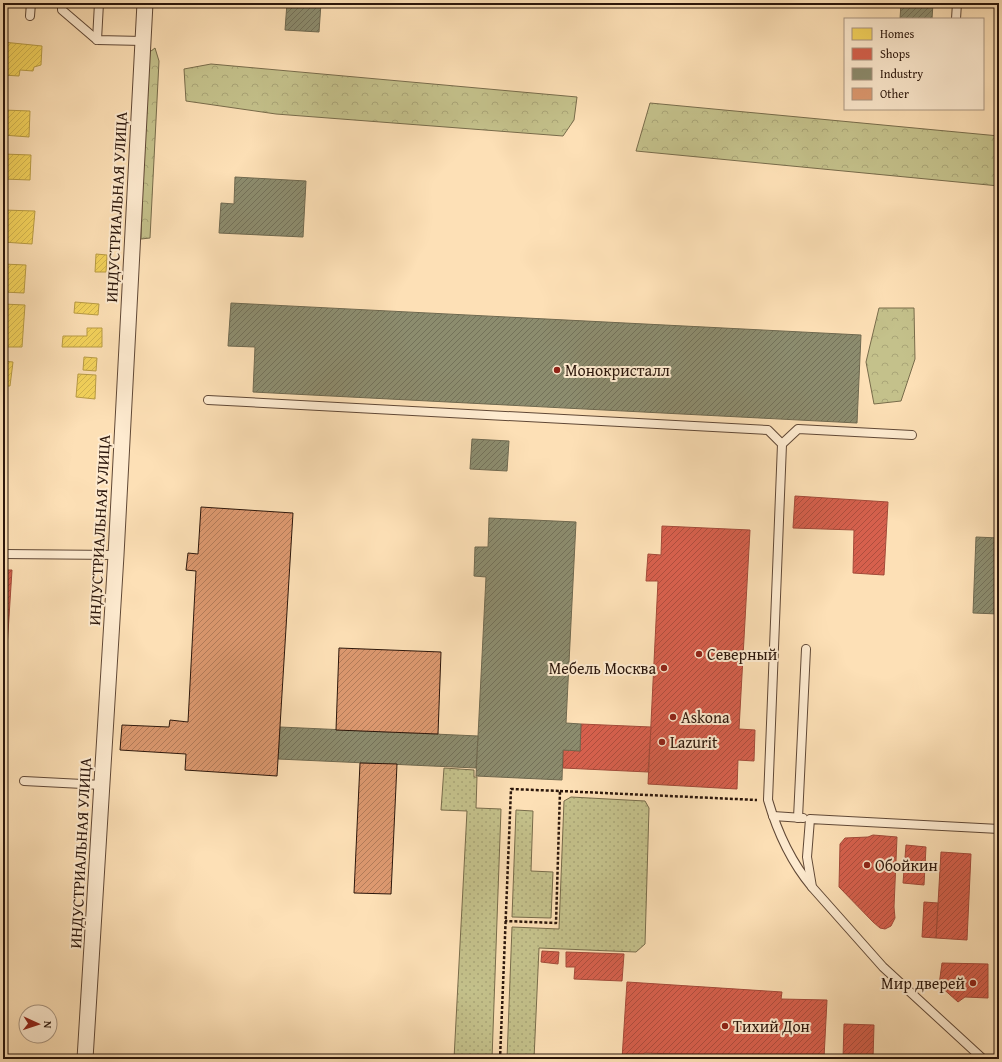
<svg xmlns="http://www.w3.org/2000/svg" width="1002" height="1062" viewBox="0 0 1002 1062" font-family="'Gentium Book Plus',serif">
<defs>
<pattern id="grass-dots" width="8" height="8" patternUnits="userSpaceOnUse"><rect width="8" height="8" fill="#c4c18b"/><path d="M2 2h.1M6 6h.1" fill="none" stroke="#a9a577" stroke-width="1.8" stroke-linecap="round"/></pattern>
<pattern id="forest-crowns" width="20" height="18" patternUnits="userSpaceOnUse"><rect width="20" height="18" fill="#c4c18b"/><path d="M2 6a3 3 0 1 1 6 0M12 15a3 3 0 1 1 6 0" fill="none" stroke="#a9a577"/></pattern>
<pattern id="homes-hatch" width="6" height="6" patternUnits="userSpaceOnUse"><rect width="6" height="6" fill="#f6d55c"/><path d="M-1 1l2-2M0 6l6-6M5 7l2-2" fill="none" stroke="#d3b64f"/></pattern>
<pattern id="shops-hatch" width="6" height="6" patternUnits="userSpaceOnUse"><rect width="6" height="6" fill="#d6604d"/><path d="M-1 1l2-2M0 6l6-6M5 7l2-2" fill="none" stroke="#ae4e3e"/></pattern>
<pattern id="industry-hatch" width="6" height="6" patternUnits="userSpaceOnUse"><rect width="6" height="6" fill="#8c8c6e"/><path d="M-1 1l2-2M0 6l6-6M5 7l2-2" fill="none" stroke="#737159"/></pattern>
<pattern id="building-hatch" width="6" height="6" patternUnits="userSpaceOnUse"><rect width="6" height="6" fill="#dd9970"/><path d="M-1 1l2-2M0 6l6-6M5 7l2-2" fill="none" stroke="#b37c5a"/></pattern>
</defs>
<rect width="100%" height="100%" fill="#fde0b6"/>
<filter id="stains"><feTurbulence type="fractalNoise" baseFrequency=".005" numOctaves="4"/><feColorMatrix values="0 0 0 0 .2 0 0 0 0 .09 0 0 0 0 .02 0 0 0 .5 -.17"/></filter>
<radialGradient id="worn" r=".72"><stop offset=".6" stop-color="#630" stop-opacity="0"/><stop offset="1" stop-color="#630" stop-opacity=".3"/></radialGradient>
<g fill="url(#grass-dots)" stroke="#786c4b">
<path d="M444,768L474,770V777H477L476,808L501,809L492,1059H454L467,811L441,810Z"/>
<path d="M571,797L645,801L649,808L645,944L636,952L539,948L534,1059H507L512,927L559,929L564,801Z"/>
<path d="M516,810L533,811L531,871L553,872L551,918L512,917Z"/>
</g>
<g fill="url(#forest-crowns)" stroke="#786c4b">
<path d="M155,48L159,61L150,238L141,239L147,54Z"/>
<path d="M211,64L577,97L574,120L563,136L276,114L186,101L184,69Z"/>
<path d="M650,103L999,136V186L636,151Z"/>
<path d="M879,308H914L915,359L901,401L874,404L866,362Z"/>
</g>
<g fill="url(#homes-hatch)" stroke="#b99c44">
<path d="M3,42L42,46L41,65L34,67L33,71L20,70L19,76L3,75Z"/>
<path d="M3,110L30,111L29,137L3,135Z"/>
<path d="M3,154L31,155L30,180L3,179Z"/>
<path d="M3,210L35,211L32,244L3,242Z"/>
<path d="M96,254L107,255L106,272H95Z"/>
<path d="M3,264L26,265L24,293L3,292Z"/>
<path d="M75,302L99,304L98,315L74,313Z"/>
<path d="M3,304L25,305L22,347H3Z"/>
<path d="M87,328H102V347H62L63,336H87Z"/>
<path d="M84,357L97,358L96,371L83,370Z"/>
<path d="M3,361L13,362L10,386H5L4,393Z"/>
<path d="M78,374L96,375L95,399L76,397Z"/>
</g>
<g fill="url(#shops-hatch)" stroke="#a34a39">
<path d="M795,496L888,502L884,575L853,573L854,530L793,528Z"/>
<path d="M662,526L750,530L739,729L755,730L754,761L738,760L737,789L648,784L658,581H646L648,554L661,555Z"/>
<path d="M3,570H12L3,711Z"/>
<path d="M581,724L651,727L648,772L563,768V750L580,751Z"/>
<path d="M873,835L897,837L894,907L895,918L891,926L885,929L880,928L873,922L839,887L840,844L845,838L868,837Z"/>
<path d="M906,845L926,847L924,885L903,883Z"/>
<path d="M941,852L971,854L967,940L936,938Z"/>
<path d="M924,902L938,903L936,938L922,937Z"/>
<path d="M542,951L559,952L558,964L541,962Z"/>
<path d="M566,952L624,954L622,981L574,979L575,967H566Z"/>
<path d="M942,963L988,964V998L965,997L958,1002L939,985Z"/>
<path d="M627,982L782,992L781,999L827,1000L824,1058L782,1059L781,1057L644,1053L643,1059H622Z"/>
<path d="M844,1024L874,1025L873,1059H843Z"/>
</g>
<g fill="url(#industry-hatch)" stroke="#6f6950">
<path d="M287,3H321L319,32L285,30Z"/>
<path d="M901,3H933L932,19H900Z"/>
<path d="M235,177L306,181L303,237L219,233L221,203L234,204Z"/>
<path d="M231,303L861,335L857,423L253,392L255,347L228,346Z"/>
<path d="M472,439L509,441L507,471L470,469Z"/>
<path d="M489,518L576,522L566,723L581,724L580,751L563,750L562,780L476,776L486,577L474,576L475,547H488Z"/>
<path d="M976,537L999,538V614L973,613Z"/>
<path d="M280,727L478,736L476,768L278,759Z"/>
</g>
<g fill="url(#building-hatch)" stroke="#2b160b">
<path d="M201,507L293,513L277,776L185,770L186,754L120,750L122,725L169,727L170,720L188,722L196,571L186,570L188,553L198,554Z"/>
<path d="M339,648L441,652L438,734L336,730Z"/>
<path d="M360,763L397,764L391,894L354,893Z"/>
</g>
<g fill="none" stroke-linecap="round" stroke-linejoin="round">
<defs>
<g id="service">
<path d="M62,3V10L97,40"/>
<path d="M99,3L97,40L143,41"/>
<path d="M30,16L31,3"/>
<path d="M956,19L957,3"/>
<path d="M208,400L768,430L782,444L768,800C777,831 792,863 812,887"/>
<path d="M782,444L798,429L912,435"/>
<path d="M3,554L116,555"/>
<path d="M24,781L102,785"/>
<path d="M773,816L803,818"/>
<path d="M798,818L806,649"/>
<path d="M983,1059L883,967L812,887L807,857L810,819L999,829"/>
</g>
<path id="minor" d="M85,1059L116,555L145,3"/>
</defs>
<use href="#service" stroke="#604836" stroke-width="10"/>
<use href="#minor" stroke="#604836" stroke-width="17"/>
<g stroke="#2b160b" stroke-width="2.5" stroke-dasharray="3 2" stroke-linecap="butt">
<path d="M560,791L757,800"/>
<path d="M500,1059L511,789L560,791L556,923L505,921"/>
</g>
<use href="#service" stroke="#feebd0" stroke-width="8"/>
<use href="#minor" stroke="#feebd0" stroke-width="15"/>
</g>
<g fill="#8f2418" stroke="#feebd0" stroke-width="1.5">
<circle cx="557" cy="370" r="4"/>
<circle cx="699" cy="654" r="4"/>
<circle cx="664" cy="668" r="4"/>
<circle cx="673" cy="717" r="4"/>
<circle cx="662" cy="742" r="4"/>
<circle cx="867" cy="865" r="4"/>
<circle cx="973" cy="983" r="4"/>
<circle cx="725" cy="1026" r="4"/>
</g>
<g text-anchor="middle" stroke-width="4" stroke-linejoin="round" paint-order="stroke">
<g font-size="16" fill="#2b160b" stroke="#feebd0">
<text transform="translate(116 207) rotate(-87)" y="6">ИНДУСТРИАЛЬНАЯ УЛИЦА</text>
<text transform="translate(99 530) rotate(-87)" y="6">ИНДУСТРИАЛЬНАЯ УЛИЦА</text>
<text transform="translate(80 853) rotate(-87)" y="6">ИНДУСТРИАЛЬНАЯ УЛИЦА</text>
</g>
<g font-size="16" fill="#2b160b" stroke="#feebd0" text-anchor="start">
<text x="565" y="376">Монокристалл</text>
<text x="707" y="660">Северный</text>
<text x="656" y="674" text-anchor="end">Мебель Москва</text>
<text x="681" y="723">Askona</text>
<text x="670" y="748">Lazurit</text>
<text x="875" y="871">Обойкин</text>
<text x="965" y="989" text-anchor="end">Мир дверей</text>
<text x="733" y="1032">Тихий Дон</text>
</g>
</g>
<rect width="1002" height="1062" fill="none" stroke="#fde0b6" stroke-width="16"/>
<rect x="4" y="4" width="994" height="1054" fill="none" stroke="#2b160b" stroke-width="2"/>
<rect x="8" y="8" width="986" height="1046" fill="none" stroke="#2b160b"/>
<rect x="844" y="18" width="140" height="92" fill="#feebd0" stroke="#aa9681"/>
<rect x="852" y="28" width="20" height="12" fill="#f6d55c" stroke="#aa9681"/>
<text x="880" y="38" font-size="12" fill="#2b160b">Homes</text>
<rect x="852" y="48" width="20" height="12" fill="#d6604d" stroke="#aa9681"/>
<text x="880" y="58" font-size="12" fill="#2b160b">Shops</text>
<rect x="852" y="68" width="20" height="12" fill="#8c8c6e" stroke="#aa9681"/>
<text x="880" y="78" font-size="12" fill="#2b160b">Industry</text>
<rect x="852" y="88" width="20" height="12" fill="#dd9970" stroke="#aa9681"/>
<text x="880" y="98" font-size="12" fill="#2b160b">Other</text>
<g transform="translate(38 1024) rotate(93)"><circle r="19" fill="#feebd0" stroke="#aa9681"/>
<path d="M0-3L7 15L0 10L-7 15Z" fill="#8f2418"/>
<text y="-6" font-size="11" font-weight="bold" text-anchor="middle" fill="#2b160b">N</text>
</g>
<rect width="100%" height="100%" filter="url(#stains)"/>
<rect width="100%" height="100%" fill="url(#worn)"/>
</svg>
